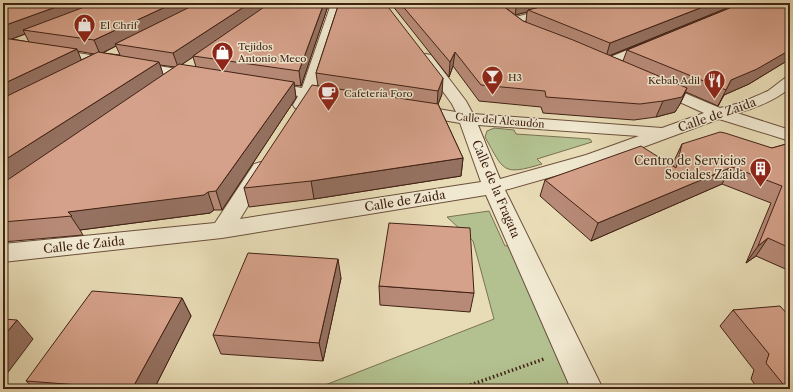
<svg xmlns="http://www.w3.org/2000/svg" width="793" height="392" viewBox="0 0 793 392" font-family="'Libre Caslon Text',serif">
<rect width="100%" height="100%" fill="#e8dcb6"/>
<filter id="stains"><feTurbulence type="fractalNoise" baseFrequency=".005" numOctaves="4"/><feColorMatrix values="0 0 0 0 .2 0 0 0 0 .09 0 0 0 0 .02 0 0 0 .5 -.17"/></filter>
<radialGradient id="worn" r=".72"><stop offset=".6" stop-color="#630" stop-opacity="0"/><stop offset="1" stop-color="#630" stop-opacity=".3"/></radialGradient>
<g fill="#b3c190" stroke="#7a7152">
<path d="M494,128L514,130L516,134L590,139L592,142L537,159L542,164C502,176 504,171 485,137L487,131Z"/>
<path d="M489,211L505,246L519,244L587,389H315L494,319L473,241L447,217Z"/>
</g>
<g fill="none" stroke-linecap="round" stroke-linejoin="round">
<defs>
<g id="minor">
<path d="M297,3H346L341,6L316,90L340,94L342,97L340,100L334,102L312,98L307,108L301,110L295,108L293,105L298,96L261,90L258,87L261,84L266,82L302,88L330,7L298,9L293,6Z"/>
<path d="M569,3H587L586,5L512,24L508,23L506,21L508,19Z"/>
<path d="M723,3H745L790,12V18L728,6Z"/>
<path d="M3,41L196,72L201,73L203,76L201,79L196,80L3,49Z"/>
<path d="M650,41L655,42L656,45L655,48L610,67L605,68L600,67L598,64L600,61Z"/>
<path d="M426,54L431,55L466,101L473,114L662,128L704,113L653,90L650,87L653,84L658,82L663,84L720,108L740,103L768,91L785,78L790,77V88C774,101 756,108 737,113L790,130V141L719,119L600,163L505,190L603,389H571L486,195L222,238L3,262V244L215,223L254,164L261,162L268,164L271,168L240,219L481,182L460,123L414,115L408,113L406,110L408,107L414,105L456,112L452,104L419,58L421,55ZM478,125L639,136L586,155L500,179Z"/>
</g>
</defs>
<use href="#minor" stroke="#6b503c" stroke-width="2"/>
<path stroke="#412114" stroke-width="3.5" stroke-dasharray="1.5 2.5" stroke-linecap="butt" d="M459,389L544,359"/>
<use href="#minor" fill="#f0e8d0" fill-rule="evenodd"/>
</g>
<g fill="#b78a77" stroke="#412114" fill-rule="evenodd">
<path d="M3,3L327,9L301,86L294,85L296,98L222,210H214L210,213L80,230L83,235L3,242ZM25,34L29,42L12,39ZM116,46L120,55L103,53ZM77,51L94,54L81,60ZM193,57L196,67L181,65ZM160,65L175,67L163,75Z"/>
<path d="M339,3L442,94L438,104L463,158L461,176L314,199L249,207L244,188L318,86L316,73Z"/>
<path d="M392,3H499L523,21L526,22L527,12L515,15L499,3H729L727,8L610,56L623,61L627,50L742,3H790V59L749,84L724,95L718,106L686,92L680,104L675,112L656,117L634,120L543,113L541,107L479,101L453,66L449,77L392,5Z"/>
<path d="M790,143V271L756,256L746,263L771,203L722,184L591,241L540,196L545,180L673,166L674,161L682,144L772,148Z"/>
<path d="M341,278L323,361L221,354L213,335Z"/>
<path d="M379,286L474,293L470,312L380,305Z"/>
<path d="M182,298L191,316L154,389H35L26,381Z"/>
<path d="M733,310L790,317V389H758L751,379L754,370L720,326Z"/>
</g>
<g fill="#957161" stroke="#412114">
<path d="M67,3H105L23,30L25,34L9,40L3,30V26Z"/>
<path d="M174,3H203L115,44L116,46L100,54L94,40Z"/>
<path d="M250,3H280L193,56V57L178,67L173,53Z"/>
<path d="M324,3H327V9L301,86L299,71Z"/>
<path d="M517,3H563L528,10L527,12L515,15Z"/>
<path d="M713,3H729L727,8L606,57L610,43Z"/>
<path d="M77,49L83,64L3,104V84Z"/>
<path d="M790,50V59L749,84L724,95L718,106L731,80Z"/>
<path d="M455,52L453,66L449,77L450,62Z"/>
<path d="M159,62L164,77L3,187V161Z"/>
<path d="M443,78L442,94L437,107L438,91Z"/>
<path d="M294,82L296,98L222,210L216,191Z"/>
<path d="M687,88L680,104L675,112L656,117L663,101Z"/>
<path d="M463,158L461,176L314,199L311,181Z"/>
<path d="M732,167L722,184L591,241L598,223Z"/>
<path d="M208,192L214,210L210,213L80,230L68,212Z"/>
<path d="M768,238L756,256L746,263L758,246Z"/>
<path d="M338,259L341,278L323,361L319,343Z"/>
<path d="M182,298L191,316L154,389H132Z"/>
<path d="M17,320L33,339L3,379V337Z"/>
</g>
<g fill="#d5a18a" stroke="#412114">
<path d="M3,3H67L3,26Z"/>
<path d="M95,3H174L94,40L23,30Z"/>
<path d="M198,3H250L173,53L115,44Z"/>
<path d="M270,3H324L299,71L193,56Z"/>
<path d="M339,3H385L443,78L438,91L316,73Z"/>
<path d="M400,3H499L523,21L573,40L687,88L682,97L663,101L640,104L546,97L545,91L481,85L455,52L450,62Z"/>
<path d="M556,3H713L610,43L528,10Z"/>
<path d="M742,3H772L790,6V50L757,69L731,80L726,90L627,50Z"/>
<path d="M3,38L77,49L3,84Z"/>
<path d="M98,52L159,62L3,161V98Z"/>
<path d="M179,64L294,82L216,191L208,192L204,195L68,212L72,216L3,222V183Z"/>
<path d="M312,85L438,104L463,158L311,181L244,188Z"/>
<path d="M720,132L725,133L772,148L790,143V248L768,238L758,246L782,186L732,167L598,223L545,180L641,146L676,168L682,144Z"/>
<path d="M389,223L470,228L474,293L379,286Z"/>
<path d="M248,253L338,259L319,343L213,335Z"/>
<path d="M92,291L182,298L132,389L26,381Z"/>
<path d="M780,306L790,317V389H787L766,363L769,354L733,310Z"/>
<path d="M3,319L17,320L3,337Z"/>
</g>
<defs>
<symbol id="shop-pin" viewBox="-11 -11 22 30"><path d="M0 17L-7.5 6A9.5 9.5 0 1 1 7.5 6Z" fill="#8f2418" stroke="#f0e8d0"/><path d="M-5-2.5h2.3a2.7 3.5 0 0 1 5.4 0H5L5.5 6h-11ZM-1.5-2.5h3a1.5 2.3 0 0 0-3 0Z" fill="#fff"/></symbol>
<symbol id="bar-pin" viewBox="-11 -11 22 30"><path d="M0 17L-7.5 6A9.5 9.5 0 1 1 7.5 6Z" fill="#8f2418" stroke="#f0e8d0"/><path d="M-6-5H6L.8 .8V4.5H3.5V6h-7V4.5H-.8V.8Z" fill="#fff"/></symbol>
<symbol id="restaurant-pin" viewBox="-11 -11 22 30"><path d="M0 17L-7.5 6A9.5 9.5 0 1 1 7.5 6Z" fill="#8f2418" stroke="#f0e8d0"/><path d="M-5-6h1v4h1v-4h1v4h1v-4h1v5L-1.5 .5V6h-2V.5L-5-1ZM5-6V6H3V1.5H1.5Q1.5-4 5-6Z" fill="#fff"/></symbol>
<symbol id="cafe-pin" viewBox="-11 -11 22 30"><path d="M0 17L-7.5 6A9.5 9.5 0 1 1 7.5 6Z" fill="#8f2418" stroke="#f0e8d0"/><path d="M-5.5-4.5H6V0H3Q3 3.5 0 3.5H-2.5Q-5.5 3.5-5.5 0ZM3-3.2v2h1.7v-2ZM-6 4.5H4V6H-6Z" fill="#fff"/></symbol>
<symbol id="building-pin" viewBox="-11 -11 22 30"><path d="M0 17L-7.5 6A9.5 9.5 0 1 1 7.5 6Z" fill="#8f2418" stroke="#f0e8d0"/><path d="M-4-6H4V6H1V3H-1V6H-4ZM-2.5-4.3h1.7v1.8h-1.7ZM.8-4.3h1.7v1.8H.8ZM-2.5-1h1.7V.8h-1.7ZM.8-1h1.7V.8H.8Z" fill="#fff"/></symbol>
</defs>
<g fill-rule="evenodd">
<use href="#shop-pin" x="72" y="12" width="25" height="34"/>
<use href="#shop-pin" x="210" y="40" width="25" height="34"/>
<use href="#bar-pin" x="480" y="64" width="25" height="34"/>
<use href="#restaurant-pin" x="702" y="68" width="25" height="34"/>
<use href="#cafe-pin" x="316" y="80" width="25" height="34"/>
<use href="#building-pin" x="748" y="156" width="25" height="34"/>
</g>
<g text-anchor="middle" stroke-width="3" stroke-linejoin="round" paint-order="stroke">
<g font-size="10" fill="#412114" stroke="#f0e8d0" text-anchor="start">
<text x="100" y="29">El Chrif</text>
<text x="238" y="50">Tejidos<tspan x="238" dy="12">Antonio Meco</tspan></text>
<text x="508" y="81">H3</text>
<text x="700" y="84" text-anchor="end">Kebab Adil</text>
<text x="344" y="97">Cafetería Foro</text>
</g>
<g font-size="10" fill="#412114" stroke="#f0e8d0">
<text transform="translate(500 120) rotate(5)" y="4">Calle del Alcaudón</text>
</g>
<g font-size="12" fill="#412114" stroke="#f0e8d0">
<text transform="translate(717 115) rotate(-19)" y="4">Calle de Zaida</text>
<text transform="translate(496 189) rotate(67)" y="4">Calle de la Fragata</text>
<text transform="translate(405 201) rotate(-9)" y="4">Calle de Zaida</text>
<text transform="translate(84 245) rotate(-6)" y="4">Calle de Zaida</text>
</g>
<g font-size="12" fill="#412114" stroke="#f0e8d0" text-anchor="end">
<text x="746" y="165">Centro de Servicios<tspan x="746" dy="14">Sociales Zaida</tspan></text>
</g>
</g>
<rect width="793" height="392" fill="none" stroke="#e8dcb6" stroke-width="16"/>
<rect x="4" y="4" width="785" height="384" fill="none" stroke="#412114" stroke-width="2"/>
<rect x="8" y="8" width="777" height="376" fill="none" stroke="#412114"/>
<rect width="100%" height="100%" filter="url(#stains)"/>
<rect width="100%" height="100%" fill="url(#worn)"/>
</svg>
